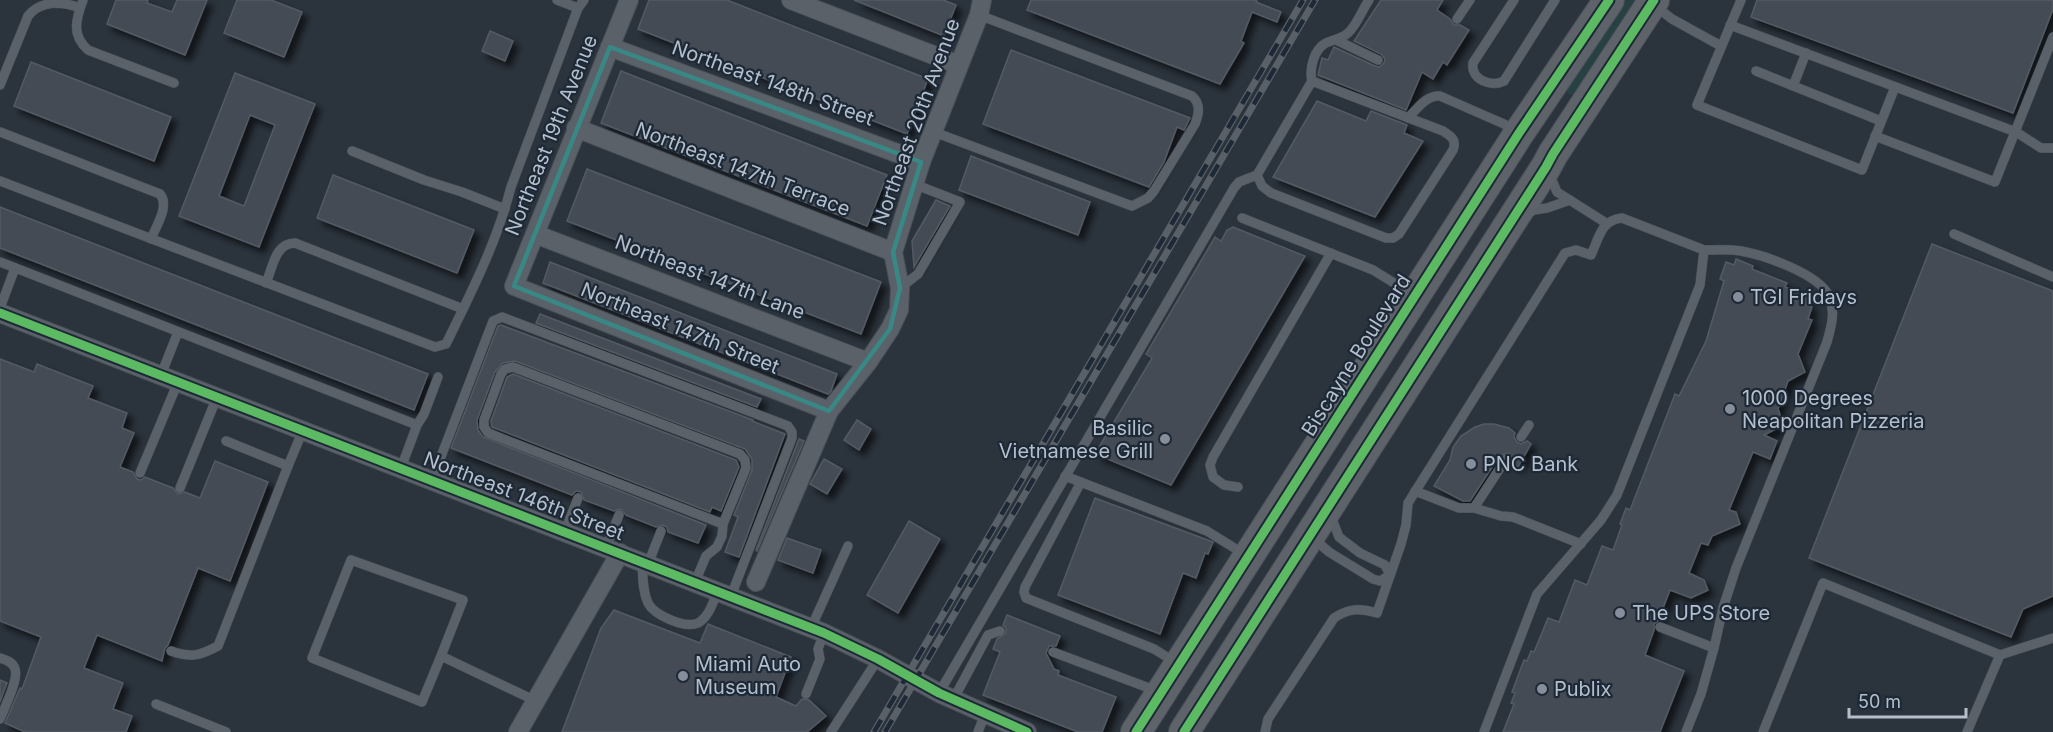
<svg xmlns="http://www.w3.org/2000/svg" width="2053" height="732" viewBox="0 0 2053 732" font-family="Inter,sans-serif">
<defs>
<filter id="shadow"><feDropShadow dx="5.5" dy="5.5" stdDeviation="3" flood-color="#0009"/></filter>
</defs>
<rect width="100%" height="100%" fill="#2b333c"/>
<path fill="#274042" d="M1625,0H1636L1574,95L1568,94L1566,88Z"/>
<g fill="#454c54" stroke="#535a63" stroke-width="1.5" fill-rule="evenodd" filter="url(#shadow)">
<path d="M116,0H148L147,3L172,12L177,0H207L185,55L107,24Z"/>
<path d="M237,0H271L302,12L284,57L224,33Z"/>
<path d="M649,0H727L928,79L907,134L638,29Z"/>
<path d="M854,0H943L956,5L944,36Z"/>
<path d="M1031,0H1257L1256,2L1281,12L1277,22L1252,12L1241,41L1244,43L1220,84L1027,10Z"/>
<path d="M1381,0H1443L1437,10L1450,19L1454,25H1460L1469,30L1447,65L1443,62L1433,79L1422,72L1406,110L1318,75L1322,58L1328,60L1334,47L1375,66L1379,67L1384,63L1385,59L1381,54L1354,41Z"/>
<path d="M1757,0H2053V9L2013,113L1751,17Z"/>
<path d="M490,31L513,41L505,61L482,51Z"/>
<path d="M1011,50L1190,118L1184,130L1177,127L1164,162L1149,187L983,124Z"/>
<path d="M31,62L171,117L154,161L14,106Z"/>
<path d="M621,71L887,175L867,226L601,123Z"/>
<path d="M235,73L315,104L259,247L179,216ZM250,115L275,125L244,206L219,196Z"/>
<path d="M1317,101L1366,121L1371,111L1407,125L1404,133L1423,141L1375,217L1273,177Z"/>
<path d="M971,156L1090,202L1078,235L959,190Z"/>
<path d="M587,169L881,282L861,334L567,221Z"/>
<path d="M333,175L474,230L457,273L317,218Z"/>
<path d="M936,200L950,206L914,267L912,241Z"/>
<path d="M0,207L428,374L414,410L0,248Z"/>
<path d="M1233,227L1305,256L1171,485L1095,454L1152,358L1146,354L1215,237L1221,241L1227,230Z"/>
<path d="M1932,244L2053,291V596L2023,609L2011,637L1809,558Z"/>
<path d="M1736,259L1753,266L1752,269L1787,283L1785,287L1809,296L1806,305L1812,307L1808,319L1812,320L1798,354L1805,372L1788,381L1778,409L1784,425L1764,435L1777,441L1770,459L1753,452L1729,510L1736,512L1740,524L1712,536L1708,545L1701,543L1689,573L1704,580L1708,590L1691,598L1670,590L1658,621L1654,624V630L1645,655L1684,671L1660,732H1503L1514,704L1511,703L1515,693L1512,692L1524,660L1527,661L1531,651L1534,652L1548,618L1559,622L1575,580L1587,585L1602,546L1613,550L1622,525L1620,524L1626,508L1630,510L1675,394L1679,396L1706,341L1724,281L1720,279L1726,262L1734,265Z"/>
<path d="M550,262L837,374L831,391L828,394L543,283Z"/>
<path d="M540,314L761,399L757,407L536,323Z"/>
<path d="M501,325L753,420L752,421L785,434L739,557L725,552L738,517L734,515L752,470V459L745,449L515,361L503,363L495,372L477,420L478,430L483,437L706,525L698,543L668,532L667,527L663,525L656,527L626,515L621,509L614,511L584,500L581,492L576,491L572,495L451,448L498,326Z"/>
<path d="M0,359L34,372L37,364L93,386L88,398L127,413L122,428L134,433L120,467L133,472L137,479L141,480L145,477L173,488L178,494L185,492L200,498L215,461L268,482L230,581L198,568L168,645L165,648L162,661L97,635L84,668L123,683L113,709L132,716L126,732H25L5,723L20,688L22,689L41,637L0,621Z"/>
<path d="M513,374L736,460L739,467L721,511L712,507L710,512L492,427L491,421L507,377Z"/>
<path d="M857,420L871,429L859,450L844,440Z"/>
<path d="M1484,424H1494L1509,428L1515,433L1514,437L1517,442L1521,444L1527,441L1531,444L1518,467L1512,463V457L1509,453L1500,455L1470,501H1463L1434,486L1450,460L1453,447L1461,436L1475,427Z"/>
<path d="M799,439L804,441L757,551L756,550Z"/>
<path d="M824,459L842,469L827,494L810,484Z"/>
<path d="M1095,498L1213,542L1208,554L1205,553L1196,578L1183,573L1160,634L1058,595Z"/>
<path d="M909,521L940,539L898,613L867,595Z"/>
<path d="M787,538L821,550L813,573L778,560Z"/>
<path d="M614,610L700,643L708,624L791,657L776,697L796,706L802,699L809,700L826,716L807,732H562L601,628Z"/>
<path d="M1007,615L1060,636L1056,646H1049L1046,653L1054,669L1059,671L1058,675L1116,697L1102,732H1078L983,695L1000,652L993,649L997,639L1006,633V628L1003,625Z"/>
<path d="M0,680L7,683L0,702Z"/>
</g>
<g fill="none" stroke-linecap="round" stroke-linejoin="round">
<defs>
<g id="lane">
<path d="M83,0C76,19 71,35 88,50L174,83"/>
<path d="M557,0L578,8"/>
<path d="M1514,0L1473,63C1470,79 1491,88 1504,81L1555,0"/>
<path d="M1741,0L1697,105L1862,170L1895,87"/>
<path d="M1654,5L1672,19L1721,46"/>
<path d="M1457,19L1470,0"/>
<path d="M1730,25L2016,132L2041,148H2053"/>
<path d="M1336,40L1378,60"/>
<path d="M1756,71L1881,121"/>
<path d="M0,85L28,16C41,0 62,1 80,8"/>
<path d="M1793,86L1806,53"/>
<path d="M1408,118C1417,109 1426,95 1440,96L1504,124L1515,131"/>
<path d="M0,132L160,194C170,206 156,226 151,239"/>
<path d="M934,132L1132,206L1148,198L1154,191L1195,124C1199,114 1201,104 1192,96L979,15"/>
<path d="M1875,136L1995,182L2053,37"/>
<path d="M352,151L424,180L462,192L505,209"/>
<path d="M1549,173L1557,192L1606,223"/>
<path d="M1257,175L1262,186L1271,193L1386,238H1393L1399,234L1453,150C1457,140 1451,136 1443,131L1312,81"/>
<path d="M0,181L435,347L446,344C471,293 497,242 511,187L578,8L584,0"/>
<path d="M1527,214L1534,210L1547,208L1570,200"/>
<path d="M1242,218L1373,270L1412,294"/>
<path d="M1954,234L2053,277"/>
<path d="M0,262L417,425L401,468"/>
<path d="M266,283C273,267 275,243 295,243L463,309"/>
<path d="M900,288L918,274L960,202L914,184"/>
<path d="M0,308L15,268"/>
<path d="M161,375L178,332"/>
<path d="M417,425L424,414L438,377"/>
<path d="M1521,437L1529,425"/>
<path d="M226,441L288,466L303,430"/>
<path d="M140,473L178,382"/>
<path d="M1065,476L1207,531L1244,554"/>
<path d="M432,480L493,321L502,317L788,426L792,432V438L731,596"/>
<path d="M1081,482L1025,587L1024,592L1026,598L1154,649L1175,662"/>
<path d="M1238,487L1224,485L1213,477L1210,465L1213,457L1331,253"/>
<path d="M180,488L217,397"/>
<path d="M1415,491L1459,508H1474L1501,516L1513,517L1581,544"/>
<path d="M1474,508L1506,459"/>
<path d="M565,531L578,498"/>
<path d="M1314,539L1329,552L1373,579L1380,581L1390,575L1385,565L1360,553L1339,537L1330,514"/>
<path d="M606,547L619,515"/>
<path d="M642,561C643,575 642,590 648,603C654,615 685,629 698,623C709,617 713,602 718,591"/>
<path d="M648,564L661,531"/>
<path d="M695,582L706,556L717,547L722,536L723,524L488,433L484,427V420L501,374L505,369L513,367L740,454L745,460L746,468L723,524"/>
<path d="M1660,627L1714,648"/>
<path d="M811,628L848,546"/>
<path d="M171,651C191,658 199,656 218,646L288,466"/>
<path d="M1053,652L1157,691"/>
<path d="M441,656L422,702L312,658L351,560L463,600L441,656L536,701"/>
<path d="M0,658C6,660 13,662 15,669C19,679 4,709 0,719"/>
<path d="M939,693L1234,188L1239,182L1257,175L1312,81C1309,69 1314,49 1326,43C1334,39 1342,39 1348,33C1357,25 1362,10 1369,0"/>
<path d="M806,694L820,659L818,649L824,633"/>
<path d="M953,700L988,635L1000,631"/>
<path d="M156,704L226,732"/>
<path d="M831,732L878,659"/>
<path d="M978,732L985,714"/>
<path d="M1265,732L1268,719L1334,618C1349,608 1360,608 1377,613L1401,544L1406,525L1408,503L1565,253L1576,250L1591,255C1599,238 1601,220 1622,218L1704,250L1700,285L1617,495L1601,520L1537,594L1484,732"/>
<path d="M1686,732L1701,694L1714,648L1723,608L1736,568L1827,342C1831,327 1836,312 1829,296C1819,274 1764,255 1741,251C1729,249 1716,250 1704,250"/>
<path d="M1763,732L1823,583L2000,655"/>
<path d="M1967,732L2000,655L2053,638"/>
</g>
<g id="street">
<path d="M629,0L514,286L829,411"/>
<path d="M791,0L959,65"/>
<path d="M610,47L921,162"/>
<path d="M576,128L893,252"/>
<path d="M535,234L868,362"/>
<path d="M0,313L824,633L878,659L939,693L1027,732"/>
<path d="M756,582L829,411L868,362L890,329L899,310L900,288L893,252L921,162L979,15L982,0"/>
<path d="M518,732L620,553"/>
</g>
<g id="primary">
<path d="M1136,732L1519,133L1609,0"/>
<path d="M1184,732L1546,167L1553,154L1654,0"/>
</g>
</defs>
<use href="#lane" stroke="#494f56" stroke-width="10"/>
<use href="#street" stroke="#494f56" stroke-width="20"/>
<use href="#primary" stroke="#494f58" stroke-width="32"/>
<use href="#lane" stroke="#5b6169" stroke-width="9"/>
<use href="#street" stroke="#5b6169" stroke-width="18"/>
<use href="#primary" stroke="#5e636a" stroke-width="30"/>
<defs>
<g id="rail">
<path d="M874,732L1303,0"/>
<path d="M885,732L1315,0"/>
</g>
</defs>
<use href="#rail" stroke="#5a6067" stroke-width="7"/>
<use href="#rail" stroke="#1d2937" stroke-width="4.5" stroke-dasharray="14" stroke-linecap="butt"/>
<defs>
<g id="cycleway">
<path d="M0,313L824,633L878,659L939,693L1027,732"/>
<path d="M1136,732L1519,133L1609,0"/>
<path d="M1184,732L1546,167L1553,154L1654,0"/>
</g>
</defs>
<use href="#cycleway" stroke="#1d2937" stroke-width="13"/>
<use href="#cycleway" stroke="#5cba63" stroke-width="9"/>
</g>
<path fill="none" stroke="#388886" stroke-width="4.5" stroke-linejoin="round" d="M610,47L921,162L893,252L900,288L890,329L829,411L514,286Z"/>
<g fill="#858e9a" stroke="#1d2937" stroke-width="2">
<circle cx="1738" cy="297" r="6"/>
<circle cx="1730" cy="409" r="6"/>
<circle cx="1165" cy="439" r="6"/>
<circle cx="1471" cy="464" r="6"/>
<circle cx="1620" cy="613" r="6"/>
<circle cx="683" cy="676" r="6"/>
<circle cx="1542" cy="689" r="6"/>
</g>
<g text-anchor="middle" stroke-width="4.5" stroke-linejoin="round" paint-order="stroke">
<g font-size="20" fill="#b5bfcc" stroke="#1d2937">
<text transform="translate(773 83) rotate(20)" y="7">Northeast 148th Street</text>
<text transform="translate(916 122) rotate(-70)" y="7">Northeast 20th Avenue</text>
<text transform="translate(551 135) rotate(-68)" y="7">Northeast 19th Avenue</text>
<text transform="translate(743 169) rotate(21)" y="7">Northeast 147th Terrace</text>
<text transform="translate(710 277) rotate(21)" y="7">Northeast 147th Lane</text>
<text transform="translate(680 328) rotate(22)" y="7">Northeast 147th Street</text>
<text transform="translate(1356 355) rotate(-58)" y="7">Biscayne Boulevard</text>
<text transform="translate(524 496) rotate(21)" y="7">Northeast 146th Street</text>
</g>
<g font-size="20" fill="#b5bfcc" stroke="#1d2937" text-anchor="start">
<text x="1750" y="304">TGI Fridays</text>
<text x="1742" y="405">1000 Degrees<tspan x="1742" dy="23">Neapolitan Pizzeria</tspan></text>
<text x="1153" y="435" text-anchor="end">Basilic<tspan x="1153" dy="23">Vietnamese Grill</tspan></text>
<text x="1483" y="471">PNC Bank</text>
<text x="1632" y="620">The UPS Store</text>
<text x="695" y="671">Miami Auto<tspan x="695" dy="23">Museum</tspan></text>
<text x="1554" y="696">Publix</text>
</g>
</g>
<path d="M1849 708v9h117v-9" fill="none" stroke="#b5bfcc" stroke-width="3"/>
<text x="1858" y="708" font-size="18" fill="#b5bfcc" stroke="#1d2937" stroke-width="4.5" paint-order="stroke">50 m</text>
</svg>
